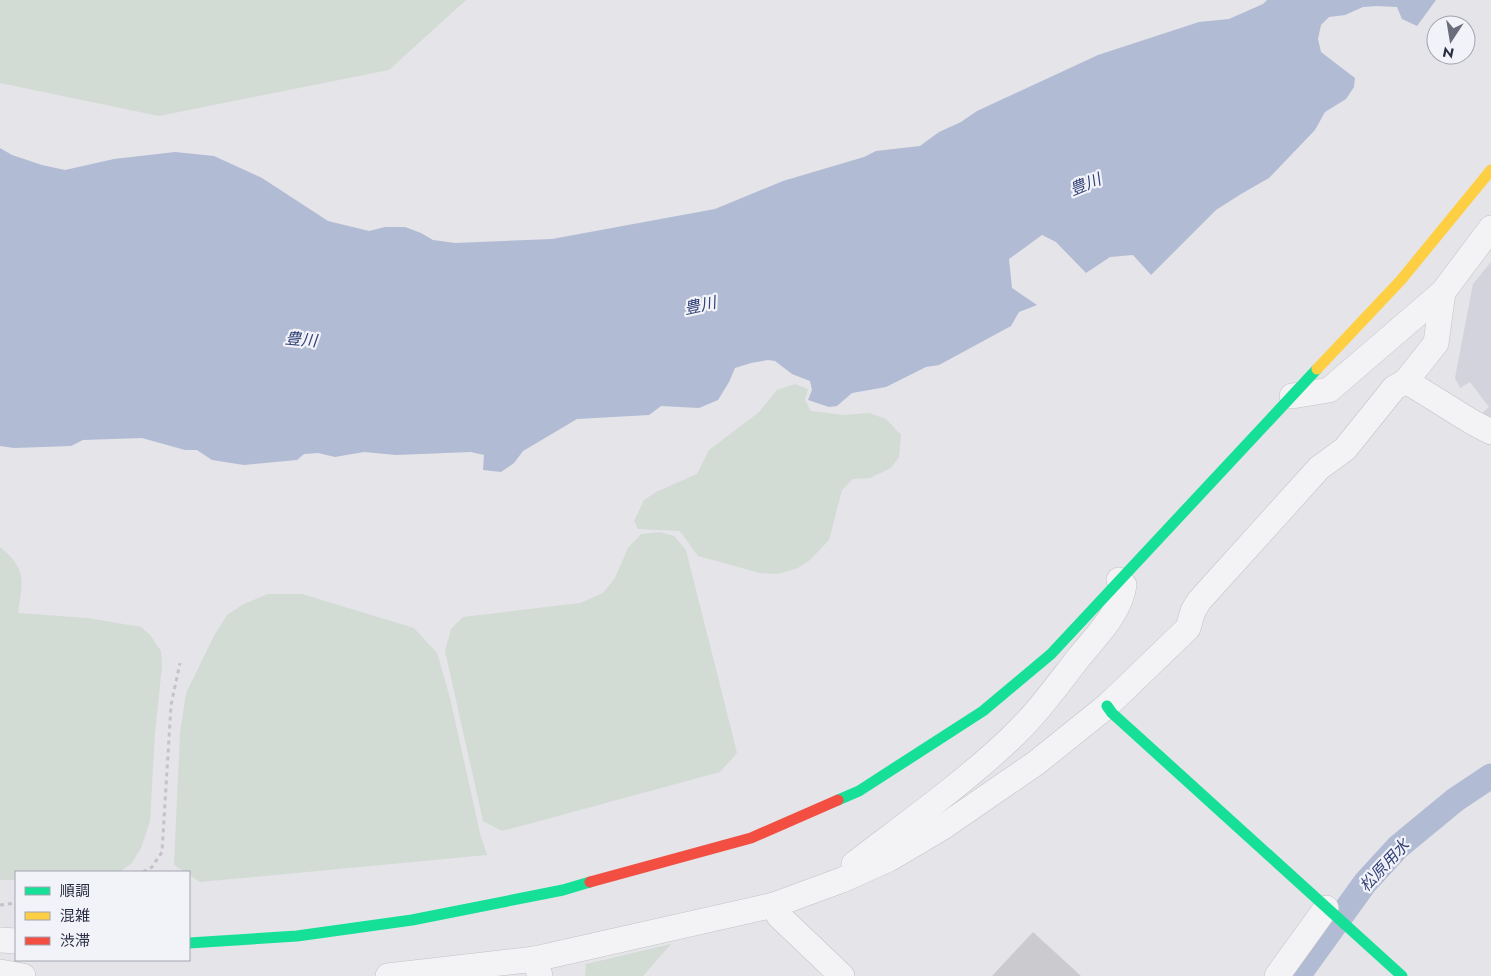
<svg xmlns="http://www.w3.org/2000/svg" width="1491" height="976" viewBox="0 0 1491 976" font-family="Jost,'Noto Sans JP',sans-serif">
<rect width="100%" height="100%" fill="#e4e4e9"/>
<path fill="#d2d3dc" d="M1491,262V420L1481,414L1489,407L1470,382L1460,388L1455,378L1473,284Z"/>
<g fill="#d2dcd4">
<path d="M0,0H466L389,70L159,116L0,83Z"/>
<path d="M795,384L808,389L805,400L811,411L844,415L869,413L886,419L901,435L899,457L891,468L870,478L853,479L842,490L829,540L810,560L798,568L778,574L760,573L698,556L680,531L638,529L634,521L644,500L656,492L697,474L709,450L758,413L777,390Z"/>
<path d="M660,532L674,536L686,550L737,753L720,772L502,831L483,821L445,651L451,629L463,617L580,603L603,593L615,578L628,548L641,534Z"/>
<path d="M0,547C27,569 23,581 18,613L87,618L141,627L150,635L161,651L162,666L155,733L150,821L141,848L131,864L119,872H16V880H0Z"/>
<path d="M268,594H302L414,628L437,653L450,698L480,833L487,855L200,882L189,875V872H185L174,865L180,733L186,693L215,634L227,615L244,604Z"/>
<path d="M671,944L643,976H585L586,964Z"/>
</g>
<path fill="#b2bbd4" d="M1267,0H1436L1417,26L1402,19L1397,7L1377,6L1363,7L1345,15L1329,17L1321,25L1318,39L1321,52L1355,78L1354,87L1346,99L1325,112L1315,130L1269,178L1241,194L1216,210L1151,275L1133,255L1110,257L1086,273L1056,242L1042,235L1009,259L1012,288L1037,305L1019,312L1011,326L939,365L926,367L886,387L852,393L837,406L829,407L808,400L812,390L810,381L792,374L775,361L768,360L751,363L735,368L729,382L718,400L699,408L661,406L649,415L577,419L523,451L514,463L501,472L483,470L484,455L471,452L396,455L364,452L335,457L318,453L304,454L297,460L244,465L212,460L197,450H185L142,438L83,440L71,446L14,448L0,446V148L12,155L42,165L65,170L114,159L175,152L214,156L262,178L328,221L369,231L385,227H405L421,233L433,240L455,243L552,239L715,209L783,181L864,157L876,151L920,146L939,132L961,122L977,111L1098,55L1199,22L1229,19L1263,4Z"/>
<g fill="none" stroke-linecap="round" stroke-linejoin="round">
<path stroke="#b2bbd4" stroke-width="25" d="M1298,976L1365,883L1398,847L1455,800L1491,776"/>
</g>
<path fill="#cacacf" d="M1033,932L1081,976H992Z"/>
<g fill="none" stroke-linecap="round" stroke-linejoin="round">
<defs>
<g id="street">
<path d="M1406,381L1472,422L1491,432"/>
<path d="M1292,396L1329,390L1443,292L1491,228"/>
<path d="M854,864C906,824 961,785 1009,740C1036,715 1058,684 1080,656C1097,635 1120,613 1124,585L1119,580"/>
<path d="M774,905L842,880L889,859L943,827L1036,763L1107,706L1188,628L1193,611L1199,601L1319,468L1345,449L1394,388L1406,381L1436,343L1443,292"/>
<path d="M0,940L16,941"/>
<path d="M535,959L774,905L779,916L842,976"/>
<path d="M0,972L23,976"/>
<path d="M388,976L535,959L540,976"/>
<path d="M1277,976L1326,908"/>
</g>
</defs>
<use href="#street" stroke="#c2c2c7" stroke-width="26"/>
<g stroke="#c3c3c9" stroke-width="3" stroke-dasharray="4 4" stroke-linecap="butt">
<path d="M143,872L152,867L162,852L171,705L180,663"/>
<path d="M0,905L16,903"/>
</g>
<use href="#street" stroke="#f3f3f6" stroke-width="25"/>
<g stroke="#16e098" stroke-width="11">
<path d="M1107,706L1112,713L1402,976"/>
<path d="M838,800L859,791L983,711L1051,654L1317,369"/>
<path d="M189,943L297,936L412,920L563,890L590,882"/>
</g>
<path stroke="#ffcf43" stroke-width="11" d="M1317,369L1401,280L1491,170"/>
<path stroke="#f24e42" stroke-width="11" d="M590,882L751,838L838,800"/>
</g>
<g text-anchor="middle" stroke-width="4.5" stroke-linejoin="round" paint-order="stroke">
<g font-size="16" font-style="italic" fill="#334278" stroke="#f2f3f8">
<text transform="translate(1085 184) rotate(-22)" y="6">豊川</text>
<text transform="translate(700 305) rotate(-12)" y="6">豊川</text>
<text transform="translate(301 339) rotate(5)" y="6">豊川</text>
<text transform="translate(1384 865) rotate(-47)" y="6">松原用水</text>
</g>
</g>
<rect x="15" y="871" width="175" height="90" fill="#f2f3f8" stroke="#a2a4b0"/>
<rect x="25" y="887" width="25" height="8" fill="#16e098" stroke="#a2a4b0"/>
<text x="60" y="896" font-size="15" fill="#2a2d43">順調</text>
<rect x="25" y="912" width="25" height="8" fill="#ffcf43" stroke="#a2a4b0"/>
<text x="60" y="921" font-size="15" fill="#2a2d43">混雑</text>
<rect x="25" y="937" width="25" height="8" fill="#f24e42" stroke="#a2a4b0"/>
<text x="60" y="946" font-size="15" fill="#2a2d43">渋滞</text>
<g transform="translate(1451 40) rotate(192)"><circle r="24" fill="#f2f3f8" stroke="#a2a4b0"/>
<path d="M0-4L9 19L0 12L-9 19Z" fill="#6b6d7d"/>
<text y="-8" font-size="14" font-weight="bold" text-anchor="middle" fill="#2a2d43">N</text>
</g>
</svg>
